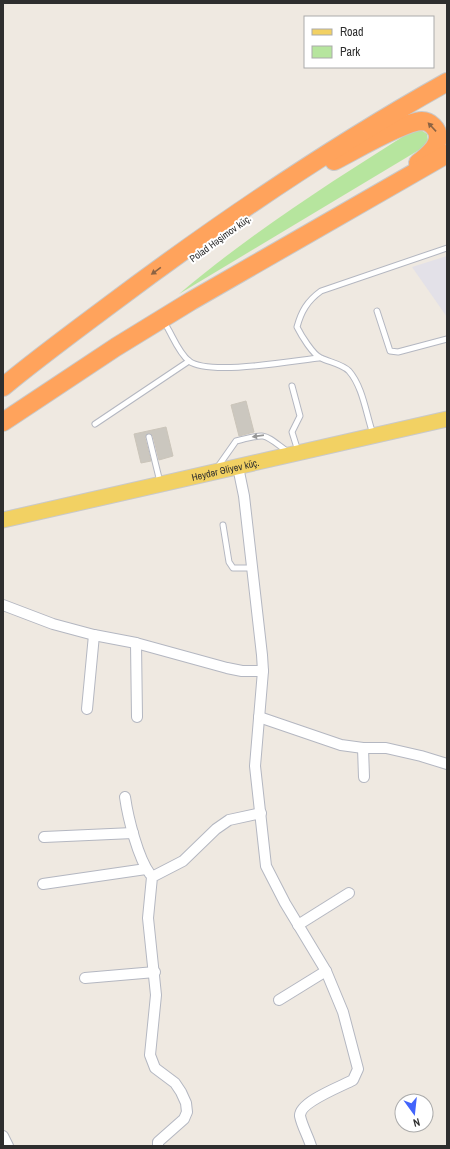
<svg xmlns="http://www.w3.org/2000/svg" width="450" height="1149" viewBox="0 0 450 1149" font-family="'Archivo Narrow',sans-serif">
<rect width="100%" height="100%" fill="#efe9e1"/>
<path fill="#e3e1e8" d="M447,256V317L412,267Z"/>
<path fill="#b6e59e" d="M421,130L427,134L428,141L424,147L179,294C251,233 332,181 412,131Z"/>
<g fill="#cbc7bf" stroke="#cbc5ba">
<path d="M246,401L254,432L239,436L231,405Z"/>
<path d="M166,427L173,456L159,460L153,436L148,433L145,438L151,461L141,463L134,434Z"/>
</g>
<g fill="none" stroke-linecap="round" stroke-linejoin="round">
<defs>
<g id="lane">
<path d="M377,311L390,351L398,352L447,339"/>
<path d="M167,327C173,337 179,353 189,361C209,376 292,361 319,358"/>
<path d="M292,386L300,416L292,432L298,451"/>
<path d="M95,424L189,361"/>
<path d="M373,434C366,414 363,387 349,371C342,364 329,362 321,358C313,355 301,335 297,327C301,312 307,301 321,291L447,248"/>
<path d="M149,437L160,482"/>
<path d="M217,468L236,441C268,433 262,433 288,452"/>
<path d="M223,525L229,562L233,568H251"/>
</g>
<g id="street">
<path d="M238,467L244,496L262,655L263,671L255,766L266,866L285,903L326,971L343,1012L358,1069L353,1080C342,1086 299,1102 300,1116C302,1126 308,1136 311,1146"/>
<path d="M3,605L53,624L94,635L136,643L227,668L242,671H263"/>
<path d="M136,643L137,717"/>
<path d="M87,709L94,635"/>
<path d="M259,717L341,745L363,748H386L421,756L447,764"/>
<path d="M363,748L364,777"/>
<path d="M125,797C128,818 138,858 150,874"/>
<path d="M44,837L133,833"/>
<path d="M43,884L146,869"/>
<path d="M298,925L349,893"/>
<path d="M85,978L155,972"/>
<path d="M279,1000L326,971"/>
<path d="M3,1136L8,1146"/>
<path d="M158,1146V1142L184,1119L187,1112L186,1103L181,1092L175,1083L155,1068L150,1055L156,995L148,918L152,877L183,861L216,829L229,820L261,813"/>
</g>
<g id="primary">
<path id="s1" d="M3,520L447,419"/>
</g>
<g id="highway">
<path d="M334,161C354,151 402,122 422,121C430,121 438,129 438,137C438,147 426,157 418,163"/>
<path d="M3,387C38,358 75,331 111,304C219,223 329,148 447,82"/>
<path d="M3,422L116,347L191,301L447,154"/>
</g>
</defs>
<use href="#lane" stroke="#b4b7c1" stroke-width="7"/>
<use href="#street" stroke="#b4b7c1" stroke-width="12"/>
<use href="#primary" stroke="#c9c9c9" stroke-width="17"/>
<use href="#highway" stroke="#c9c9c9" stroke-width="20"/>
<use href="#lane" stroke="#fff" stroke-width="5"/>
<use href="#street" stroke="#fff" stroke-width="10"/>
<use href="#primary" stroke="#f2d163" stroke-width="15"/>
<use href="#highway" stroke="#ffa35c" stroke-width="18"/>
</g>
<defs><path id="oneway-solid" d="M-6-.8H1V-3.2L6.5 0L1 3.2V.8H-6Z"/></defs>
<g fill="#8c6343">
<use href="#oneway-solid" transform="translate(432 127) rotate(-133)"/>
<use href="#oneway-solid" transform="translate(156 271) rotate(144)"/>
</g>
<use fill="#969696" href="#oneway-solid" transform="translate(258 436) rotate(172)"/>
<g text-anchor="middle" stroke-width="4" stroke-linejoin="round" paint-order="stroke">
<g font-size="10" fill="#2e2e2e" stroke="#fff">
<text transform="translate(220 238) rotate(-36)" y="4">Polad Həşimov küç.</text>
<text dy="4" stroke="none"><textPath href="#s1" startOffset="228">Heydər Əliyev küç.</textPath></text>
</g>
</g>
<rect width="450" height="1149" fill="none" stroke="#2e2e2e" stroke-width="8"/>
<rect x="304" y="16" width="130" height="52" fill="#ffffff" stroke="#ababab"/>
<rect x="312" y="29" width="20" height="6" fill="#f2d163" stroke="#ababab"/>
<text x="340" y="36" font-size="12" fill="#2e2e2e">Road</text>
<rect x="312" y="46" width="20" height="12" fill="#b6e59e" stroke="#ababab"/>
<text x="340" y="56" font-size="12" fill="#2e2e2e">Park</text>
<g transform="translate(414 1113) rotate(165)"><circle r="19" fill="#ffffff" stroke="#ababab"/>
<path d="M0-3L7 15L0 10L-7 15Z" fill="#4264fb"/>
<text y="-6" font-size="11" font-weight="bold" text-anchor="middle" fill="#2e2e2e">N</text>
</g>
</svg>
